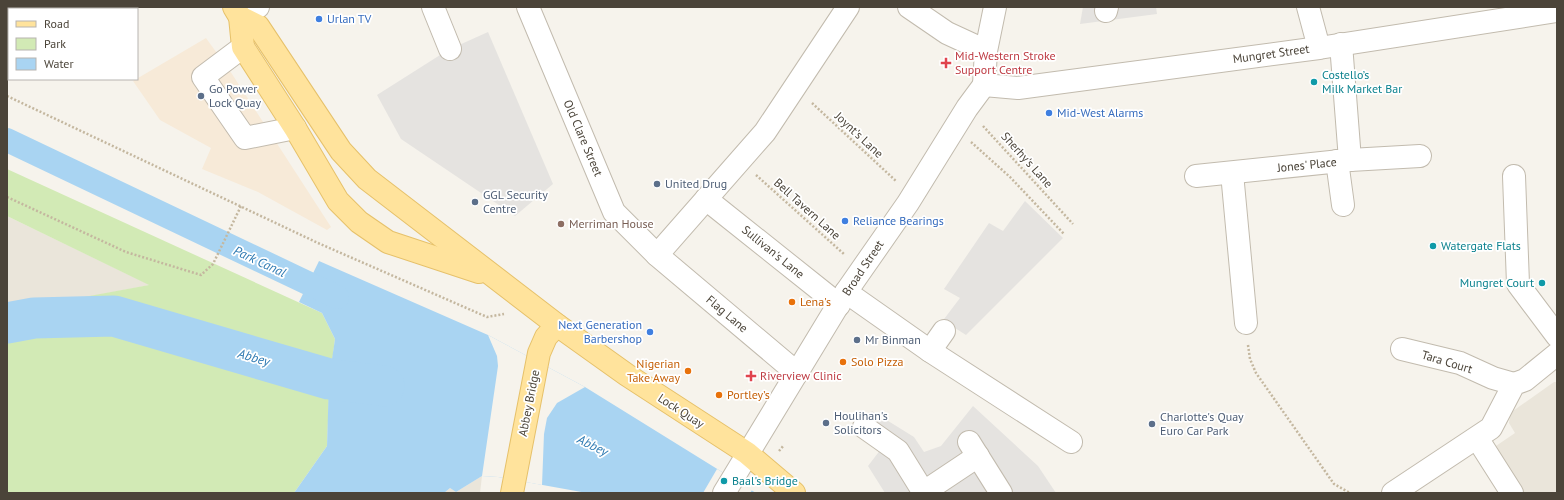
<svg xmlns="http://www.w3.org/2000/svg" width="1564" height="500" viewBox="0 0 1564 500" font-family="'PT Sans',sans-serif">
<rect width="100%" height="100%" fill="#f6f3ec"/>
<g fill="#eae5da">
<path d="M7,216L150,285L7,312Z"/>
<path d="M1554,382H1557V493H1523L1493,448L1515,433L1509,423L1510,413Z"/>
<path d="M482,476L480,493H444L450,488L456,492Z"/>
</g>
<path fill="#f7ead8" d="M206,38L232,74L331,227L327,230L258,192L202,169L211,148L160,120L133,81Z"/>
<g fill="#d2eab5">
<path d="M7,169L322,313L335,339L332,362L73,299L149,285L7,216Z"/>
<path d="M130,327L329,396L327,446L294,493H7V335Z"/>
</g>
<g fill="#e5e3e0">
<path d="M1083,7H1156L1157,14L1080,24Z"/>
<path d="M488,32L553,184L515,216L401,139L377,95L448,50Z"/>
<path d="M1025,201L1063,238L966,335L955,328L950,335L938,327L960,298L944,289L989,223L1003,231Z"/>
<path d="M973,406L1038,466L1056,493H885L868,466L881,449L856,431L872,411L914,437L924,452L941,446Z"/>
</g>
<path fill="#a9d4f2" d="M319,261L488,335L585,387L756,493H587L498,477L482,476L456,492L450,488L444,493H294L327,446L329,379L335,339L322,313L299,302Z"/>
<g fill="#f6f3ec">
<path d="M488,335L585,387L557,403L547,418L544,434L542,485L498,477L482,476L498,366L497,356Z"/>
<path d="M717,469L752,490L750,493H703Z"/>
</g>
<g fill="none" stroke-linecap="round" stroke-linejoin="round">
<path stroke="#a9d4f2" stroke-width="24" d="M7,140L337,297"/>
<path stroke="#a9d4f2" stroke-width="41" d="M7,323L34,318L114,316L329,379L384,386"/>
<defs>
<g id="minor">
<path d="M433,7L450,49"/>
<path d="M528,7L614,212L657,255L797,373"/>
<path d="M909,7L947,33L986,51"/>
<path d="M1308,7L1319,48"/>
<path d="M1106,11L1107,7"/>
<path d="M240,17L258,7"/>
<path d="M1341,44L1350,160"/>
<path d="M243,47L203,77L245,138L295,128"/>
<path d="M984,85L1018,88L1319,48L1557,11"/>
<path d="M984,85L986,51L995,7"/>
<path d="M1337,161L1343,205"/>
<path d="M1232,173L1246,323"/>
<path d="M1196,176L1350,160L1420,156"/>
<path d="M1514,176L1518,284L1557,336"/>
<path d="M706,199L839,305"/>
<path d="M657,255L765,132L848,7"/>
<path d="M846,292L930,351L1071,442"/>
<path d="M1402,349L1460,363L1493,378L1514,384"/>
<path d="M930,351L944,331"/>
<path d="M864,427L898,451L924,493"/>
<path d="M1477,438L1512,493"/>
<path d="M969,442L1001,493"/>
<path d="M924,492L978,456"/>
<path d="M724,493L846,292L908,203L967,108L984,85"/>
<path d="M1393,493L1491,428L1514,384L1525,380L1557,354"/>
</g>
<g id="major">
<path d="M234,7L240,17L243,47L295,128L338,201L359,222L388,242L479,272"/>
<path d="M240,17L258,26L341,151L367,179L557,325L627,375L747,453L794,493"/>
<path d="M512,493L539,353L546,337L557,325"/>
</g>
</defs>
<use href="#minor" stroke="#c2bbae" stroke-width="24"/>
<use href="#major" stroke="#e6c16a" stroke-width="24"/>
<g stroke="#c4b79f" stroke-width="2.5" stroke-dasharray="2 2" stroke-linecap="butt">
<path d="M7,96L318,243L487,317L504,314"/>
<path d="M812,103L896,181"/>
<path d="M983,126L1073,224"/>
<path d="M971,142L1010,177L1064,234"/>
<path d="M756,175L845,255"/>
<path d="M7,197L126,252L201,275L213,264L241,206"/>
<path d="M1248,345L1250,359L1256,373L1334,484L1350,493"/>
<path d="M779,451L784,445"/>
</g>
<use href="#minor" stroke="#fff" stroke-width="22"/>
<use href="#major" stroke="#ffe39c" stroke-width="22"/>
</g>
<g fill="#3f7fe0" stroke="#fff" stroke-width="1.5">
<circle cx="319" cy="19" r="4"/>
<circle cx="1049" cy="113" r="4"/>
<circle cx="845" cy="221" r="4"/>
<circle cx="650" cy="332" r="4"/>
</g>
<g fill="#e0444e" stroke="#fff" stroke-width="1.5">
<path d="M944 57h4v4h4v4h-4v4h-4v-4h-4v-4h4z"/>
<path d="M749 370h4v4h4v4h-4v4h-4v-4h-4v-4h4z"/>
</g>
<g fill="#0f9aa8" stroke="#fff" stroke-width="1.5">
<circle cx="1314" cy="82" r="4"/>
<circle cx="1433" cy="246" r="4"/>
<circle cx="1542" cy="283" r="4"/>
<circle cx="724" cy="481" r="4"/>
</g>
<g fill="#5c6f8a" stroke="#fff" stroke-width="1.5">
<circle cx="201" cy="96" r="4"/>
<circle cx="657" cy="184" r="4"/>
<circle cx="475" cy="202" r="4"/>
<circle cx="857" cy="340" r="4"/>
<circle cx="826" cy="423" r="4"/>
<circle cx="1152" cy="424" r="4"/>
</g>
<circle fill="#8d6e63" stroke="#fff" stroke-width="1.5" cx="561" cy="224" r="4"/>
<g fill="#e8710a" stroke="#fff" stroke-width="1.5">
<circle cx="792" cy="302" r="4"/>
<circle cx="843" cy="362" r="4"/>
<circle cx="688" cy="371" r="4"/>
<circle cx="719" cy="395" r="4"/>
</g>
<g text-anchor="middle" stroke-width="3.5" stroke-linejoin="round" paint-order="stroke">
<g font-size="12" fill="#366cbe" stroke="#fff" text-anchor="start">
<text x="327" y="23">Urlan TV</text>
<text x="1057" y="117">Mid-West Alarms</text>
<text x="853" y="225">Reliance Bearings</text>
<text x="642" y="329" text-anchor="end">Next Generation<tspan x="642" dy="14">Barbershop</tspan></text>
</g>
<g font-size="12" fill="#4b4439" stroke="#fff">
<text transform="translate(1271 54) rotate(-8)" y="4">Mungret Street</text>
<text transform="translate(859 135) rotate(43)" y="4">Joynt's Lane</text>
<text transform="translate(583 138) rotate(67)" y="4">Old Clare Street</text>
<text transform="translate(1027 160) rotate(48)" y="4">Sherhy's Lane</text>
<text transform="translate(1307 165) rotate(-6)" y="4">Jones' Place</text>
<text transform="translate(807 209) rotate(42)" y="4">Bell Tavern Lane</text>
<text transform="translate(773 252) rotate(39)" y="4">Sullivan's Lane</text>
<text transform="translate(863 268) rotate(-56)" y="4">Broad Street</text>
<text transform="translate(727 314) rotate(40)" y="4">Flag Lane</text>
<text transform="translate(1447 362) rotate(17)" y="4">Tara Court</text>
<text transform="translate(529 403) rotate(-79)" y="4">Abbey Bridge</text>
<text transform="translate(681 411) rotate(33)" y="4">Lock Quay</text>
</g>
<g font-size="12" fill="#be3a42" stroke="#fff" text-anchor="start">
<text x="955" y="60">Mid-Western Stroke<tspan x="955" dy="14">Support Centre</tspan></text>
<text x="760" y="380">Riverview Clinic</text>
</g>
<g font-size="12" fill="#0d838f" stroke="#fff" text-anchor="start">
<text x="1322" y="79">Costello’s<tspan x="1322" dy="14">Milk Market Bar</tspan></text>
<text x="1441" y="250">Watergate Flats</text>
<text x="1534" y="287" text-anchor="end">Mungret Court</text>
<text x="732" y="485">Baal's Bridge</text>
</g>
<g font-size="12" fill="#4e5e75" stroke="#fff" text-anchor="start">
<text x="209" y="93">Go Power<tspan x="209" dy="14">Lock Quay</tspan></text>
<text x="665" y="188">United Drug</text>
<text x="483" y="199">GGL Security<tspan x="483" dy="14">Centre</tspan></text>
<text x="865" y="344">Mr Binman</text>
<text x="834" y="420">Houlihan's<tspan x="834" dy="14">Solicitors</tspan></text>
<text x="1160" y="421">Charlotte's Quay<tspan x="1160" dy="14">Euro Car Park</tspan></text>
</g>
<g font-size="12" fill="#785e54" stroke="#fff" text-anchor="start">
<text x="569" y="228">Merriman House</text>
</g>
<g font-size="12" fill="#c56008" stroke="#fff" text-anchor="start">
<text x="800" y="306">Lena's</text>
<text x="851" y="366">Solo Pizza</text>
<text x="680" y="368" text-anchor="end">Nigerian<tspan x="680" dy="14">Take Away</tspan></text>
<text x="727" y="399">Portley’s</text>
</g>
<g font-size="13" font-style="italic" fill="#2e7ab2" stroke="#fff">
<text transform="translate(260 261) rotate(25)" y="5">Park Canal</text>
<text transform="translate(254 357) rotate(16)" y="5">Abbey</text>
<text transform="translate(593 445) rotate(26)" y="5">Abbey</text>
</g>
</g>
<rect width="1564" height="500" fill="none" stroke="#4b4439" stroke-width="16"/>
<rect x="8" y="8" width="130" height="72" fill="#ffffff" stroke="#b7b4b0"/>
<rect x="16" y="21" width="20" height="6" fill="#ffe39c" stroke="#b7b4b0"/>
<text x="44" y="28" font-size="12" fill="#4b4439">Road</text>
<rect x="16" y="38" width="20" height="12" fill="#d2eab5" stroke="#b7b4b0"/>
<text x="44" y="48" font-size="12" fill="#4b4439">Park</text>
<rect x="16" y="58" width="20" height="12" fill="#a9d4f2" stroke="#b7b4b0"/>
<text x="44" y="68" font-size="12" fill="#4b4439">Water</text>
</svg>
